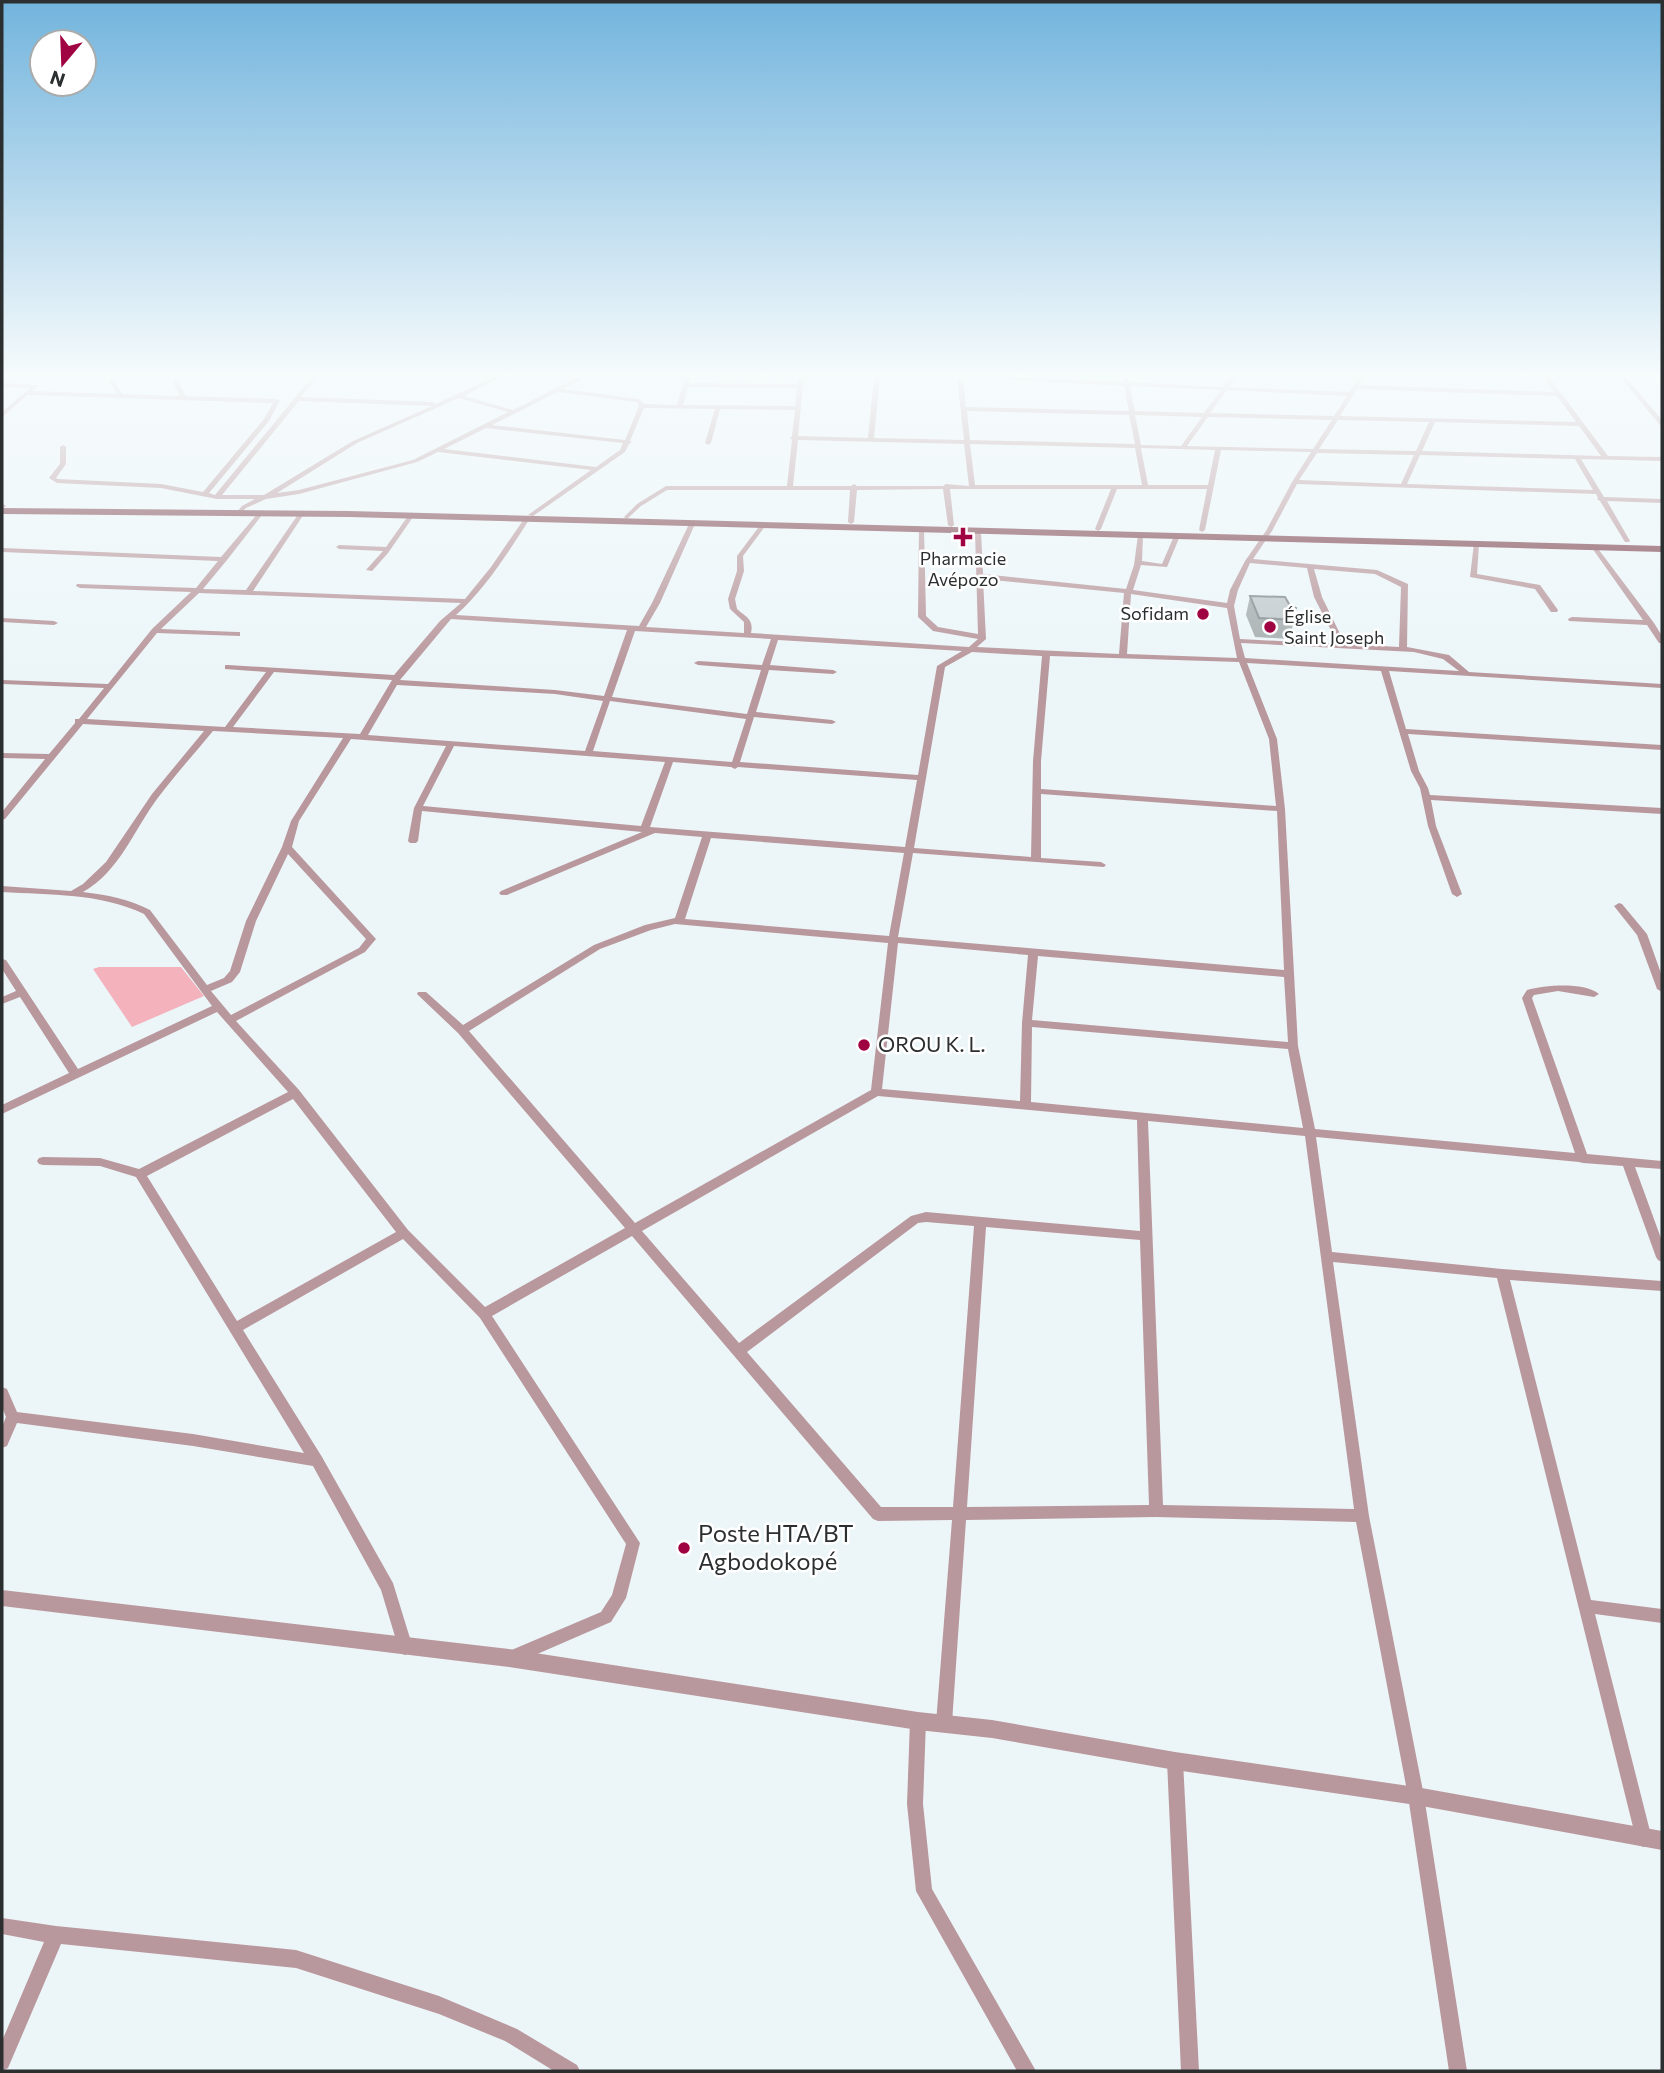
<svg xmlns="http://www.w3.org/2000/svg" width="1664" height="2073" viewBox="0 0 1664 2073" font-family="Commissioner,sans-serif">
<rect width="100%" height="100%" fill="#ecf6f9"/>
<path fill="#f4b2bd" d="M99,967H181L204,996L132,1027L93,969Z"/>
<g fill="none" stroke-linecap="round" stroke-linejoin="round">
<g fill="#b9989d" fill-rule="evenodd">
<path d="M176,377H182L178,381L186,396L277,399L280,401L269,421L209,493L215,495L312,377H318L301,397L433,402L436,404L493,377H501L464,396L513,410L578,377H586L563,389L639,399L644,404L677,405L685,377H691L689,383L797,384L798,377H804L798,436L868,438L874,377H880L874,438L964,440L957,377H963L966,407L1129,411L1124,386L965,377H1013L1124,382L1123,379L1126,377L1129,379V382L1223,387L1230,377H1236L1229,387L1349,392L1359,377H1365L1359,385L1554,392L1543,377H1549L1608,456L1662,457V461L1581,459L1604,497L1662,499V503L1607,501L1630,541L1629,542H1625L1600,501L1597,499L1598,498L1596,494L1297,484L1272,531L1253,559L1377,570L1408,584L1407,647L1449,655L1469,672L1662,684V688L1389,671L1406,729L1662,745V750L1408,734L1419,771L1428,788L1430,795L1662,808V814L1431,800L1436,826L1462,894L1457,897L1452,894L1428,826L1420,788L1411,771L1381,671L1247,663L1277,739L1285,809L1298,1046L1315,1129L1575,1153L1522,998L1527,990C1546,985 1584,982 1599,994L1594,997L1558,991L1534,995L1532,998L1587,1154L1662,1161V1169L1635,1167L1662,1241V1262L1658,1260L1656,1257L1623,1166L1583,1163L1579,1162L1316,1137L1332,1252L1502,1269L1662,1281V1291L1510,1280L1591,1600L1662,1609V1623L1595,1614L1652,1839L1650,1845L1644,1847L1638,1845L1636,1839L1497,1278L1333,1262L1369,1516L1424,1796L1467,2071H1449L1408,1796L1356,1522L1156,1517L966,1520L952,1723L950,1729L944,1731L938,1729L936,1723L952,1520L878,1521L873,1519L632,1236L492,1316L640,1543L626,1598L611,1622L512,1665L507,1662L504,1657L507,1652L601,1612L612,1595L626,1544L480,1318L403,1239L243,1330L322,1457L393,1583L413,1648L410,1653L405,1655L400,1653L381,1590L313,1466L193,1446L17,1423L7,1446L2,1448V1427L6,1417L2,1407V1387L7,1389L17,1412L193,1434L304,1453L136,1177L100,1166L43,1165L39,1164L37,1161L39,1158L43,1157L100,1158L139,1169L288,1092L217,1012L2,1114V1105L69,1073L20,997L2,1004V997L16,991L2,969V959L6,960L78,1069L212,1006L144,914C101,893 49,895 2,892V886L71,891L83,884L106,862L152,794L204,731L83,724L5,819L2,820V812L45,759L2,758V753L49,754L75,723V719H79L104,688L2,684V680L108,684L152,629L191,592L80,588L76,586L77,584L196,588L218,561L2,552V548L221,557L258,513H262V515L227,560L203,589L246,590L299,513L301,512L304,514L253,591L465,599L491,567L524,519L526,518L529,520C507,554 486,588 456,615L639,626L652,603L689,524L692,522L695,524L660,603L646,627L744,633V622L730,609L728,599L737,571V556L761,524L763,523L766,525L743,556L744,571L735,599L737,609C746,617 754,619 751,633L969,647L978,639L933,631L918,617L919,528L924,529L926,616L938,627L978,634L975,531L978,529L981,531L983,574L1126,589L1134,565L1138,535L1143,536L1142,561L1162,564L1174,536L1179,535L1180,536L1167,567L1141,565L1133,590L1227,603L1230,590L1245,561L1266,531L1292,482L1311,452L1221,450L1205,530L1202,532L1199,530L1207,489H1117L1101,529L1098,531L1095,529L1111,489H950L954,525L951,527L948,525L943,489L857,490L854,522L851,524L848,522L850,490H667L641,506L627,519L624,517L637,504L666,486H787L792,440L790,438L792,436L795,410L720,409L711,443L708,445L705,443L715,409L644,408L630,441L632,442L629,444L625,452L533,516L528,515L591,470L438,452L417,462L299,494L266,499L246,508L239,515L236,513L242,506L255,499H217L161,488L57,483L49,478L60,464V447L63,445L66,447V464L56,478L58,479L161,484L203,492L264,419L273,403L28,395L2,417V412L30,388L2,387V383L37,385V387L32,391L117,394L108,380L111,378L113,379L122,394L180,396L172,381ZM1130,386L1221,390L1204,413L1135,411ZM688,387L797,388L795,406L683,405ZM1357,389L1557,396L1576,422L1340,416ZM1227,390L1347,396L1334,416L1210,413ZM558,392L637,402L639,406L625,440L492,425ZM459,398L508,412L413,460L299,490L277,493L357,443ZM299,401L432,406L353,441L264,495H222ZM967,411L1129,415L1135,444L970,440ZM1135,415L1202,417L1181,446L1141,445ZM1208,417L1332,420L1313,449L1187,446ZM1338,420L1429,422L1416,451L1319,449ZM1435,422L1579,426L1601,456L1422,451ZM486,428L623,443L620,450L596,467L444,449ZM798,440L964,444L969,486L946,484L943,486H857L854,484L851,486H793ZM970,444L1135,448L1142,485H975ZM1141,448L1215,450L1208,485H1148ZM1317,453L1414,455L1401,484L1299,480ZM1420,455L1575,459L1593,490L1407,484ZM1250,563L1307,568L1314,597L1338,644L1240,639L1234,606L1238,590ZM1314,569L1375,574L1401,587L1399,647L1345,644L1322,597ZM983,579L1124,593L1119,654L977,647L986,639ZM199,593L461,603L440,621L394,675L228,665H225V669L266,672L225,727L87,719L157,633L240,636V632H237L161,629ZM1131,594L1227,608L1237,658L1127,654ZM451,619L627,630L604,696L555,690L400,680ZM635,631L771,639L762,665L698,661L694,663L698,665L761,670L747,714L612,697ZM778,640L962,651L937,666L918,775L740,762L754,717L832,724L836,722L832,720L756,712L769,670L833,674L837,672L833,670L770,665ZM1241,643L1414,652L1443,659L1459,671L1245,658ZM972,652L1042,656L1033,761L1031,857L914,848L945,667ZM1050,656L1239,662L1269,739L1276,806L1041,789V761ZM274,672L392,680L360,734L233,727ZM397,685L555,694L603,701L585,751L368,735ZM610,701L746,719L732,762L593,751ZM213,731L343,738L291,821L282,847L246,921L230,971L224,978L207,985L150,910C129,899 107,895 83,892C119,872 134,830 157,799C175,775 194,754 213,731ZM351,739L446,746L414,808L408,841L410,843H416L418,841L422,811L642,832L501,891L499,893L501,895H507L655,833L702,837L675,918L645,925L594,945L463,1025L426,992H418L417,994L458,1033L625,1228L485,1307L408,1230L299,1090L236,1021L365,952L376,939L292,847L299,821ZM454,746L665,762L641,826L423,806ZM673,762L731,767L735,769L738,767L917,780L905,847L650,827ZM1041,794L1277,811L1284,970L898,937L913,853L1104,867L1106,865L1101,862L1041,858ZM711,838L904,853L889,936L685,919ZM288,854L366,939L359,948L231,1015L211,991L232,982L240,972L256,921ZM675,924L888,943L871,1090L635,1223L469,1031L600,949L651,930ZM898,943L1028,955L1022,1023L1020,1101L882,1089ZM1038,956L1284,977L1288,1042L1032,1020ZM1032,1027L1288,1049L1303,1128L1031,1102ZM878,1096L1137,1120L1140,1231L926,1212L911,1216L739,1343L642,1231ZM293,1099L396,1232L237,1321L147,1176ZM1148,1121L1305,1136L1354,1509L1163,1505ZM926,1222L974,1226L953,1507H881L747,1352L918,1223ZM986,1227L1140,1240L1149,1505L967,1507Z"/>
<path d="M1620,377H1626L1662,420V426L1660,425Z"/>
<path d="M2,504L5,505L6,506L2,509Z"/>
<path d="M408,516L413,517L388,553L372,571L366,570L383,551L339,549L336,547L339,545L386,547Z"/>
<path d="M1474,543L1479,544L1477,574L1540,585L1558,610L1557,612H1551L1535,589L1470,577Z"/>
<path d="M1592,546H1596L1654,623L1662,636V643H1659L1647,625L1569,621L1568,619L1572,617L1643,620L1592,548Z"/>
<path d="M2,618L54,621L58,623L54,625L2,622Z"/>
<path d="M1619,903L1622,904L1647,934L1662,976V992L1657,989L1637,935L1614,906Z"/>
<path d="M918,1713L923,1716L926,1721L923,1804L932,1889L1036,2071H1017L916,1891L907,1804L910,1721L913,1716Z"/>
<path d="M1175,1753L1181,1755L1183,1761L1199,2071H1181L1167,1761L1169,1755Z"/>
<path d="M2,1918L56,1926L296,1950L439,1996L517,2029L577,2065L580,2071H554L505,2041L439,2014L296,1968L61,1944L8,2068L2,2071V2041L44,1942L2,1934Z"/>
</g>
<path fill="#b9989d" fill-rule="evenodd" d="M2,1590L509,1649L918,1712L992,1720L1175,1752L1416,1787L1662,1831V1850L1416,1805L1175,1770L992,1738L918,1730L509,1667L2,1606Z"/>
<path fill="#7a3f4a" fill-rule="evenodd" d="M2,508L349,511L1662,546V552L349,517L2,514Z"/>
</g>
<path fill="#a6aeb0" d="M1250,596L1289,604L1296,608L1290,639L1255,637L1246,615Z"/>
<path fill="#c1cacd" stroke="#878d90" stroke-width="2" d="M1250,596L1285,597L1289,604L1296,608L1292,614L1295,620L1259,618Z"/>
<linearGradient id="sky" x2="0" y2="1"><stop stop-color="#72b4dd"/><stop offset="0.56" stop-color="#f6fbfc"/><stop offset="1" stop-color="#f6fbfc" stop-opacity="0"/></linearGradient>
<rect width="1664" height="668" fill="url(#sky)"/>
<g fill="#a00342" stroke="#fff" stroke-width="2.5">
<path d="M959.5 526.5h7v7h7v7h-7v7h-7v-7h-7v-7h7z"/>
<circle cx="1203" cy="614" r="7"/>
<circle cx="1270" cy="627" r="7"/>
<circle cx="864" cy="1045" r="7"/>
<circle cx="684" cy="1548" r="7"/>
</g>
<g text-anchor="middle" stroke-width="5" stroke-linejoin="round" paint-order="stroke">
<g font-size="18" fill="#2b2f30" stroke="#fff">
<text x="963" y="565">Pharmacie<tspan x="963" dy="21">Avépozo</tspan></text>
<text x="1189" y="620" text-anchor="end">Sofidam</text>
<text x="1284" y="623" text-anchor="start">Église<tspan x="1284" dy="21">Saint Joseph</tspan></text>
</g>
<g font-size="21" fill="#2b2f30" stroke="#fff" text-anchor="start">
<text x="878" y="1052">OROU K. L.</text>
</g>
<g font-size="24" fill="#2b2f30" stroke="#fff" text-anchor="start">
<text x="698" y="1542">Poste HTA/BT<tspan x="698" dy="28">Agbodokopé</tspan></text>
</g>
</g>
<rect width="1664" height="2073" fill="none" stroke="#2b2f30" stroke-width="7"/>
<g transform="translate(63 63) rotate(199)"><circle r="33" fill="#ffffff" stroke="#aaacac" stroke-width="2"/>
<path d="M0-5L12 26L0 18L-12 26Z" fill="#a00342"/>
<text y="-10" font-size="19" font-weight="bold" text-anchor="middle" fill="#2b2f30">N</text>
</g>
</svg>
